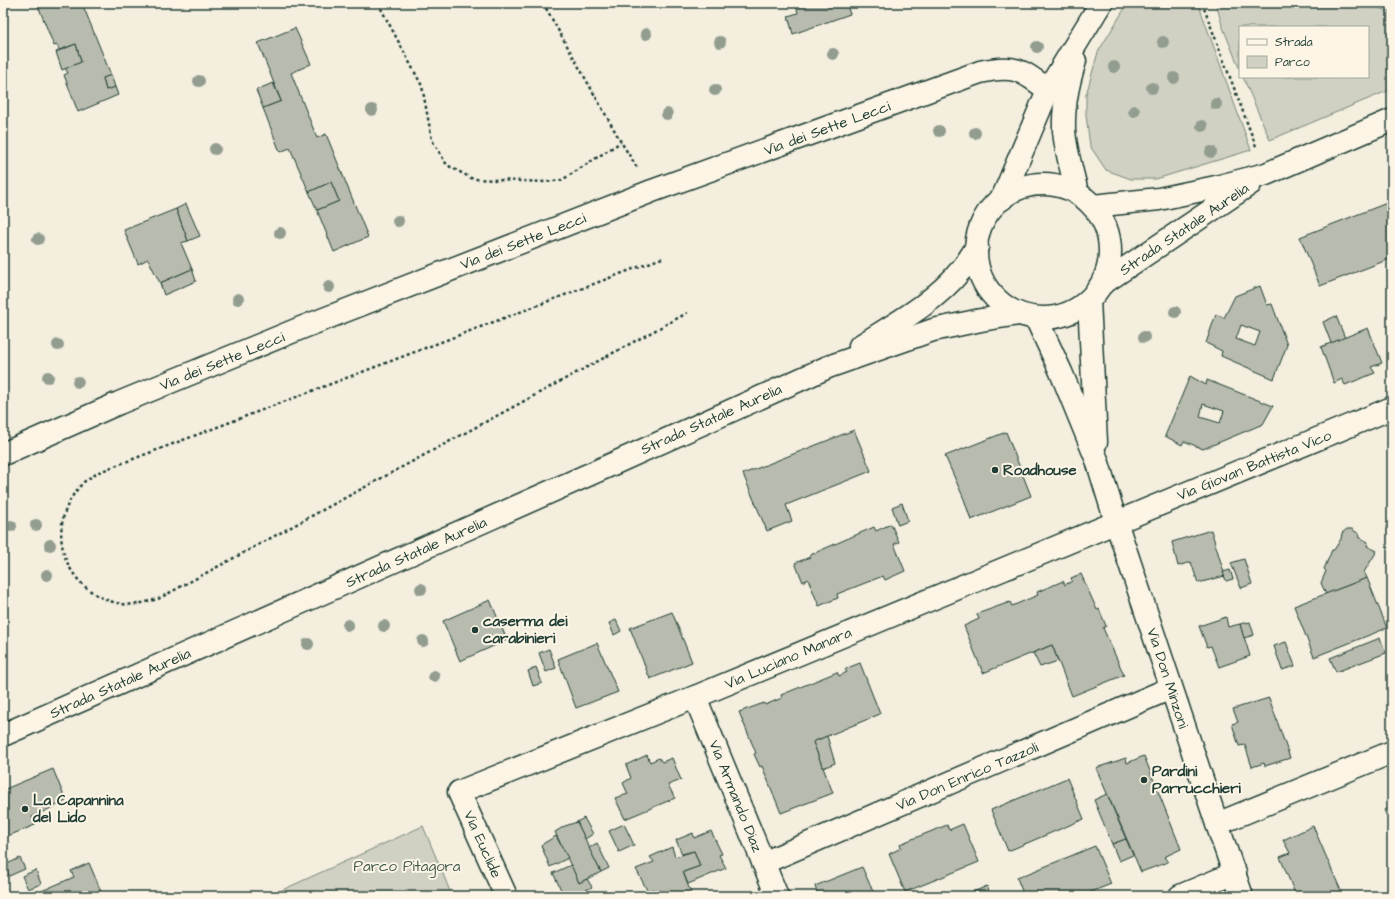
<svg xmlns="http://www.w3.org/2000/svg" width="1395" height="899" viewBox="0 0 1395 899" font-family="'Architects Daughter',sans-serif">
<rect width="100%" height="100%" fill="#f3eede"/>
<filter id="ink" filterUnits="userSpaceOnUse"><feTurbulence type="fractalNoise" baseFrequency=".025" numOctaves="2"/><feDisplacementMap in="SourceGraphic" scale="8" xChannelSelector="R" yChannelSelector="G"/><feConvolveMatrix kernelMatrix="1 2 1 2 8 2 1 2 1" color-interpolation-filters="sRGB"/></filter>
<g filter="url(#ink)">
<g fill="#d0d1c2" stroke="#78877b">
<path d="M1128,3H1198L1251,150L1156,179H1131L1106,170L1090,146L1086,115V95L1098,52Z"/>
<path d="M1216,3H1362L1392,12V89L1270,140L1243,77H1368V27H1240V70L1222,25Z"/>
<path d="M423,826L452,896H269Z"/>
</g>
<g fill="#b8bcae" stroke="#1f3d34" fill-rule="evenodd">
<path d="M37,3H82L111,75L103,78L106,90L115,87L118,95L78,112L64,75L68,73L65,68L81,62L76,44L59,50L57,45L54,46Z"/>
<path d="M805,3H846L850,14L793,34L788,16L798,13L796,5Z"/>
<path d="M295,28L311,64L291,73L317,138L326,134L368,237L334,252L317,210L339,201L331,182L309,192L290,148L280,152L263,108L281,101L258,43Z"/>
<path d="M76,44L81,62L62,70L56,52Z"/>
<path d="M111,75L115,87L106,90L103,78Z"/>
<path d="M273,83L281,101L263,108L256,90Z"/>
<path d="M331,182L339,201L317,210L309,192Z"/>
<path d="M1392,201V258L1320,286L1300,237Z"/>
<path d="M186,204L200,236L188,241L176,209Z"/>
<path d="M176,209L188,241L181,243L192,269L160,283L148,259L138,264L124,230Z"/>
<path d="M192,269L196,281L164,295L160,283Z"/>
<path d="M1260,286L1267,305L1272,304L1287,345L1274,379L1221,356L1222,351L1206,343L1216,314L1224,318L1235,296ZM1241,325L1260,332L1255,346L1236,339Z"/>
<path d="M1336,316L1345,338L1331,343L1323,322Z"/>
<path d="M1368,328L1382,363L1371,367L1375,373L1345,385L1342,379L1334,383L1321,347Z"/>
<path d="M1190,376L1206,385L1207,380L1273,406L1263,424L1203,449L1184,441L1182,445L1165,436ZM1203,404L1224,411L1220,423L1200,417Z"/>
<path d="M854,430L871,471L786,505L792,521L767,531L743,474Z"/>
<path d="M1006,432L1031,496L971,520L964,499L945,456Z"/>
<path d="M902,503L908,521L898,525L892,507Z"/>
<path d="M891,524L899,542L894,544L905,571L885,580L883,576L837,594L838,598L819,606L808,579L803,582L795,563L810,557V555L874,527L876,531Z"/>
<path d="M1347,529H1352L1360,535L1359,537L1368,542L1367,546L1377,551L1364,572L1367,578L1326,594L1321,583L1326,571L1324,569L1332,550H1334L1341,539L1342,533Z"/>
<path d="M1211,530L1225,576L1198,583L1191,562L1178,566L1172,542Z"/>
<path d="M1244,559L1252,584L1241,588L1231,563Z"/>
<path d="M1230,570L1233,579L1226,581L1223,572Z"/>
<path d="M1081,574L1097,610L1099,609L1106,626L1103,628L1124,675L1072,696L1052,645L983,673L964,626L979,619L977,614L1010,602L1012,606L1038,595L1037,592L1063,581L1065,585L1072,581L1071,578Z"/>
<path d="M1367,578L1387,628L1314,657L1294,606Z"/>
<path d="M490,600L507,640L460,661L443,621Z"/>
<path d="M672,612L692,662L650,679L630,628Z"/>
<path d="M1226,617L1228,627L1240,624L1250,656L1219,667L1211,646L1207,647L1199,626Z"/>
<path d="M616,620L621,631L614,635L609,623Z"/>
<path d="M1250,622L1254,635L1244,638L1240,624Z"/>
<path d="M1380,638L1386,653L1336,672L1330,658Z"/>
<path d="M1286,642L1295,666L1282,670L1274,646Z"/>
<path d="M597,643L618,692L576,708L558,659Z"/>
<path d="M1052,645L1058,661L1040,667L1033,653Z"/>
<path d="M549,649L556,668L546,672L539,653Z"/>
<path d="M860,663L880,714L813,742L833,793L781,813L762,766L760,767L754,754L756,753L739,712L764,703L765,705L782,698L781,695L837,672L839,676L847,672L845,669Z"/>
<path d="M536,667L542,683L533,686L528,671Z"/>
<path d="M1269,698L1290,758L1265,766L1264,763L1252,767L1245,745L1239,746L1232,724L1238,722L1233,709Z"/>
<path d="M827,736L835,763L823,768L813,742Z"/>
<path d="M647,755L650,762L659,758L662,762L672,758L681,780L668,785L675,798L625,819L615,798L628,794L623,783L631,778L626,765Z"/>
<path d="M1144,756L1181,849L1164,857L1168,862L1141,872L1096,768L1126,758L1127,763Z"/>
<path d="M53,769L66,801L32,817L35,825L3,838V790Z"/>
<path d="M1067,778L1084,819L1008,851L991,810Z"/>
<path d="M1107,794L1126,839L1112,844L1094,800Z"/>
<path d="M1392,807V827L1384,810Z"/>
<path d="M584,818L593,834L585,839L577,822Z"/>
<path d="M577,822L601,872L579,883L555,832L565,826Z"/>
<path d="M624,824L634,845L619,852L609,831Z"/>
<path d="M963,824L979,862L905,892L889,854L901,848L900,844L947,825L949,830Z"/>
<path d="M1313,826L1341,891L1331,896H1296L1280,857L1290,853L1283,840Z"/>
<path d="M711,831L722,854L719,855L726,868L688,884L683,872L700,866L694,851L682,854L676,840L693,833L694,838Z"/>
<path d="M556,836L568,858L550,867L541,845Z"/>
<path d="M1126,839L1133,855L1119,861L1112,844Z"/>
<path d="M597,843L609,868L601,872L589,848Z"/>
<path d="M1095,846L1111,884L1081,896H1024L1017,878Z"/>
<path d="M672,847L675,857L694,851L700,866L683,872L692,896H656L653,889L648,892L636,869L654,862L650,857Z"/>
<path d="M20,858L25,869L9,876L5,865Z"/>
<path d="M89,863L103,896H30L74,877L71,871Z"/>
<path d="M571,865L579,883L587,879L592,887L574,896H564L553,873Z"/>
<path d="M862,867L875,896H818L815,886Z"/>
<path d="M36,870L41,884L28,889L22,876Z"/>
<path d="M987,886L991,896H964Z"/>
</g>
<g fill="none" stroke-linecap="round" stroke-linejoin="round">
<defs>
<g id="minor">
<path d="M1075,61C1068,83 1063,106 1064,130C1065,149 1073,174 1077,193"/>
<path d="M1002,199L1048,90L1101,3"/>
<path d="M1089,300L1096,442"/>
<path d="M1036,318L1061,372L1097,460L1116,522L1217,824L1242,896"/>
<path d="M3,454L119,403L301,328L652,191L980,72C1014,64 1022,70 1048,90"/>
<path d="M695,697L777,896"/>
<path d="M1217,824L1392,752"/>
<path d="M763,863L1171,688"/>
<path d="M506,896L459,792L695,697L1392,408"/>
<path d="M1180,896L1235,873"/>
</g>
<g id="major">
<circle cx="1043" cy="251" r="67"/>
<path d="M1093,206L1159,199L1216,187L1266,174L1392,120"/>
<path d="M1102,284L1250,184"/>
<path d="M860,346C896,323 934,303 961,270C967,263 972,254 977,247"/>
<path d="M3,735L606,467L828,367L933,330L981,320L1019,314"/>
</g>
</defs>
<use href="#minor" stroke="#1f3d34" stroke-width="25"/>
<use href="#major" stroke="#1f3d34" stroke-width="25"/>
<g stroke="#1f3d34" stroke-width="2.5" stroke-dasharray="3 3" stroke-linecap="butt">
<path d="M378,3L422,86L432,140L447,165L458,171L473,179L546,182L562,180L621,142"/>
<path d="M543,3L621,142L638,169"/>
<path d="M1202,3L1257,149"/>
<path d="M662,258L99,472C94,476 86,479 82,484C41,527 64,594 122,604C134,606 146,602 158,599L687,313"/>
</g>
<use href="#minor" stroke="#fcf5e5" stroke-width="22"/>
<use href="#major" stroke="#fcf5e5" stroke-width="22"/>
</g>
<g fill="#929d90">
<circle cx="646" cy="34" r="6"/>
<circle cx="720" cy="42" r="6"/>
<circle cx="1163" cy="42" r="6"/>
<circle cx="1037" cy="47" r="6"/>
<circle cx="833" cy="54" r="6"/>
<circle cx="1114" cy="67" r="6"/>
<circle cx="1174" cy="78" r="6"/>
<circle cx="199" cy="81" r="6"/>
<circle cx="1152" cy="88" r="6"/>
<circle cx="715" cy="90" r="6"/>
<circle cx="1216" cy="104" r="6"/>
<circle cx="372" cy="110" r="6"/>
<circle cx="1134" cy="111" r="6"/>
<circle cx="667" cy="114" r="6"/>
<circle cx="1202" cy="126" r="6"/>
<circle cx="939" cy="131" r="6"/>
<circle cx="975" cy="133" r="6"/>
<circle cx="215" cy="149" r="6"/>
<circle cx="1211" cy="152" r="6"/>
<circle cx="398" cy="221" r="6"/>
<circle cx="280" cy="233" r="6"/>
<circle cx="38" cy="239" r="6"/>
<circle cx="329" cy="287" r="6"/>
<circle cx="238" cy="299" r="6"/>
<circle cx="1175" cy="312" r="6"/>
<circle cx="1144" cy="337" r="6"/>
<circle cx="58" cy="345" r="6"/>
<circle cx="48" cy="377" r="6"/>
<circle cx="78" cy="382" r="6"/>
<circle cx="36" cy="525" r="6"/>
<circle cx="11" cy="526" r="6"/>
<circle cx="50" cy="545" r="6"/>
<circle cx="47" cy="575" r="6"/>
<circle cx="421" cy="589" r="6"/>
<circle cx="348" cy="625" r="6"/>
<circle cx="384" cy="626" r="6"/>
<circle cx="423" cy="641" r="6"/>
<circle cx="308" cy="644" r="6"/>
<circle cx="434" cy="676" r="6"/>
</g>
</g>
<g fill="#1f3d34" stroke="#fcf5e5" stroke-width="1.5">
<circle cx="995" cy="470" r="4"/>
<circle cx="475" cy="630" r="4"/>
<circle cx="1144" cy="780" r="4"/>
<circle cx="25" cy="809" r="4"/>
</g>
<g text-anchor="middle" stroke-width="4" stroke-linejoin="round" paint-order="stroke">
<g font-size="15" fill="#1f3d34" stroke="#fcf5e5">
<text transform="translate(827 128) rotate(-20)" y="5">Via dei Sette Lecci</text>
<text transform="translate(1184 229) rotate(-34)" y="5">Strada Statale Aurelia</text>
<text transform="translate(523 241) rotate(-21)" y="5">Via dei Sette Lecci</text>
<text transform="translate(222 361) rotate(-22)" y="5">Via dei Sette Lecci</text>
<text transform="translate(711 419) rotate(-24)" y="5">Strada Statale Aurelia</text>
<text transform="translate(1254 465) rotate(-22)" y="5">Via Giovan Battista Vico</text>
<text transform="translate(416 552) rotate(-24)" y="5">Strada Statale Aurelia</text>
<text transform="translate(788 658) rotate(-23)" y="5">Via Luciano Manara</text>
<text transform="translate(1168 678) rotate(72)" y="5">Via Don Minzoni</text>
<text transform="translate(120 683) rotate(-24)" y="5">Strada Statale Aurelia</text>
<text transform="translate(967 776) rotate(-23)" y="5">Via Don Enrico Tazzoli</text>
<text transform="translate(736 796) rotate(68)" y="5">Via Armando Diaz</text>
<text transform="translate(483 844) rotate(66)" y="5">Via Euclide</text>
</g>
<g font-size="15" font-weight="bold" fill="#1f3d34" stroke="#fcf5e5" text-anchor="start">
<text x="1003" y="475">Roadhouse</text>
<text x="483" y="626">caserma dei<tspan x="483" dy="17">carabinieri</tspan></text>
<text x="1152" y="776">Pardini<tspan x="1152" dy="17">Parrucchieri</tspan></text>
<text x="33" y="805">La Capannina<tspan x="33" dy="17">del Lido</tspan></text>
</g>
<g font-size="15" fill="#425b50" stroke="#fcf5e5">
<text x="407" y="871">Parco Pitagora</text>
</g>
</g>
<rect width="1395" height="899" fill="none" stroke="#fcf5e5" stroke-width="16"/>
<rect x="8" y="8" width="1379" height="883" fill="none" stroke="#1f3d34" stroke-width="1.5" filter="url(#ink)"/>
<rect x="1239" y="26" width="130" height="52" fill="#fcf5e5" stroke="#a4ab9e"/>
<rect x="1247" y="39" width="20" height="6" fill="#fcf5e5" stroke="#a4ab9e"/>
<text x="1275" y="46" font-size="12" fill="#1f3d34">Strada</text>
<rect x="1247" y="56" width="20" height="12" fill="#d0d1c2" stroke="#a4ab9e"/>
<text x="1275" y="66" font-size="12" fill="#1f3d34">Parco</text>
</svg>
